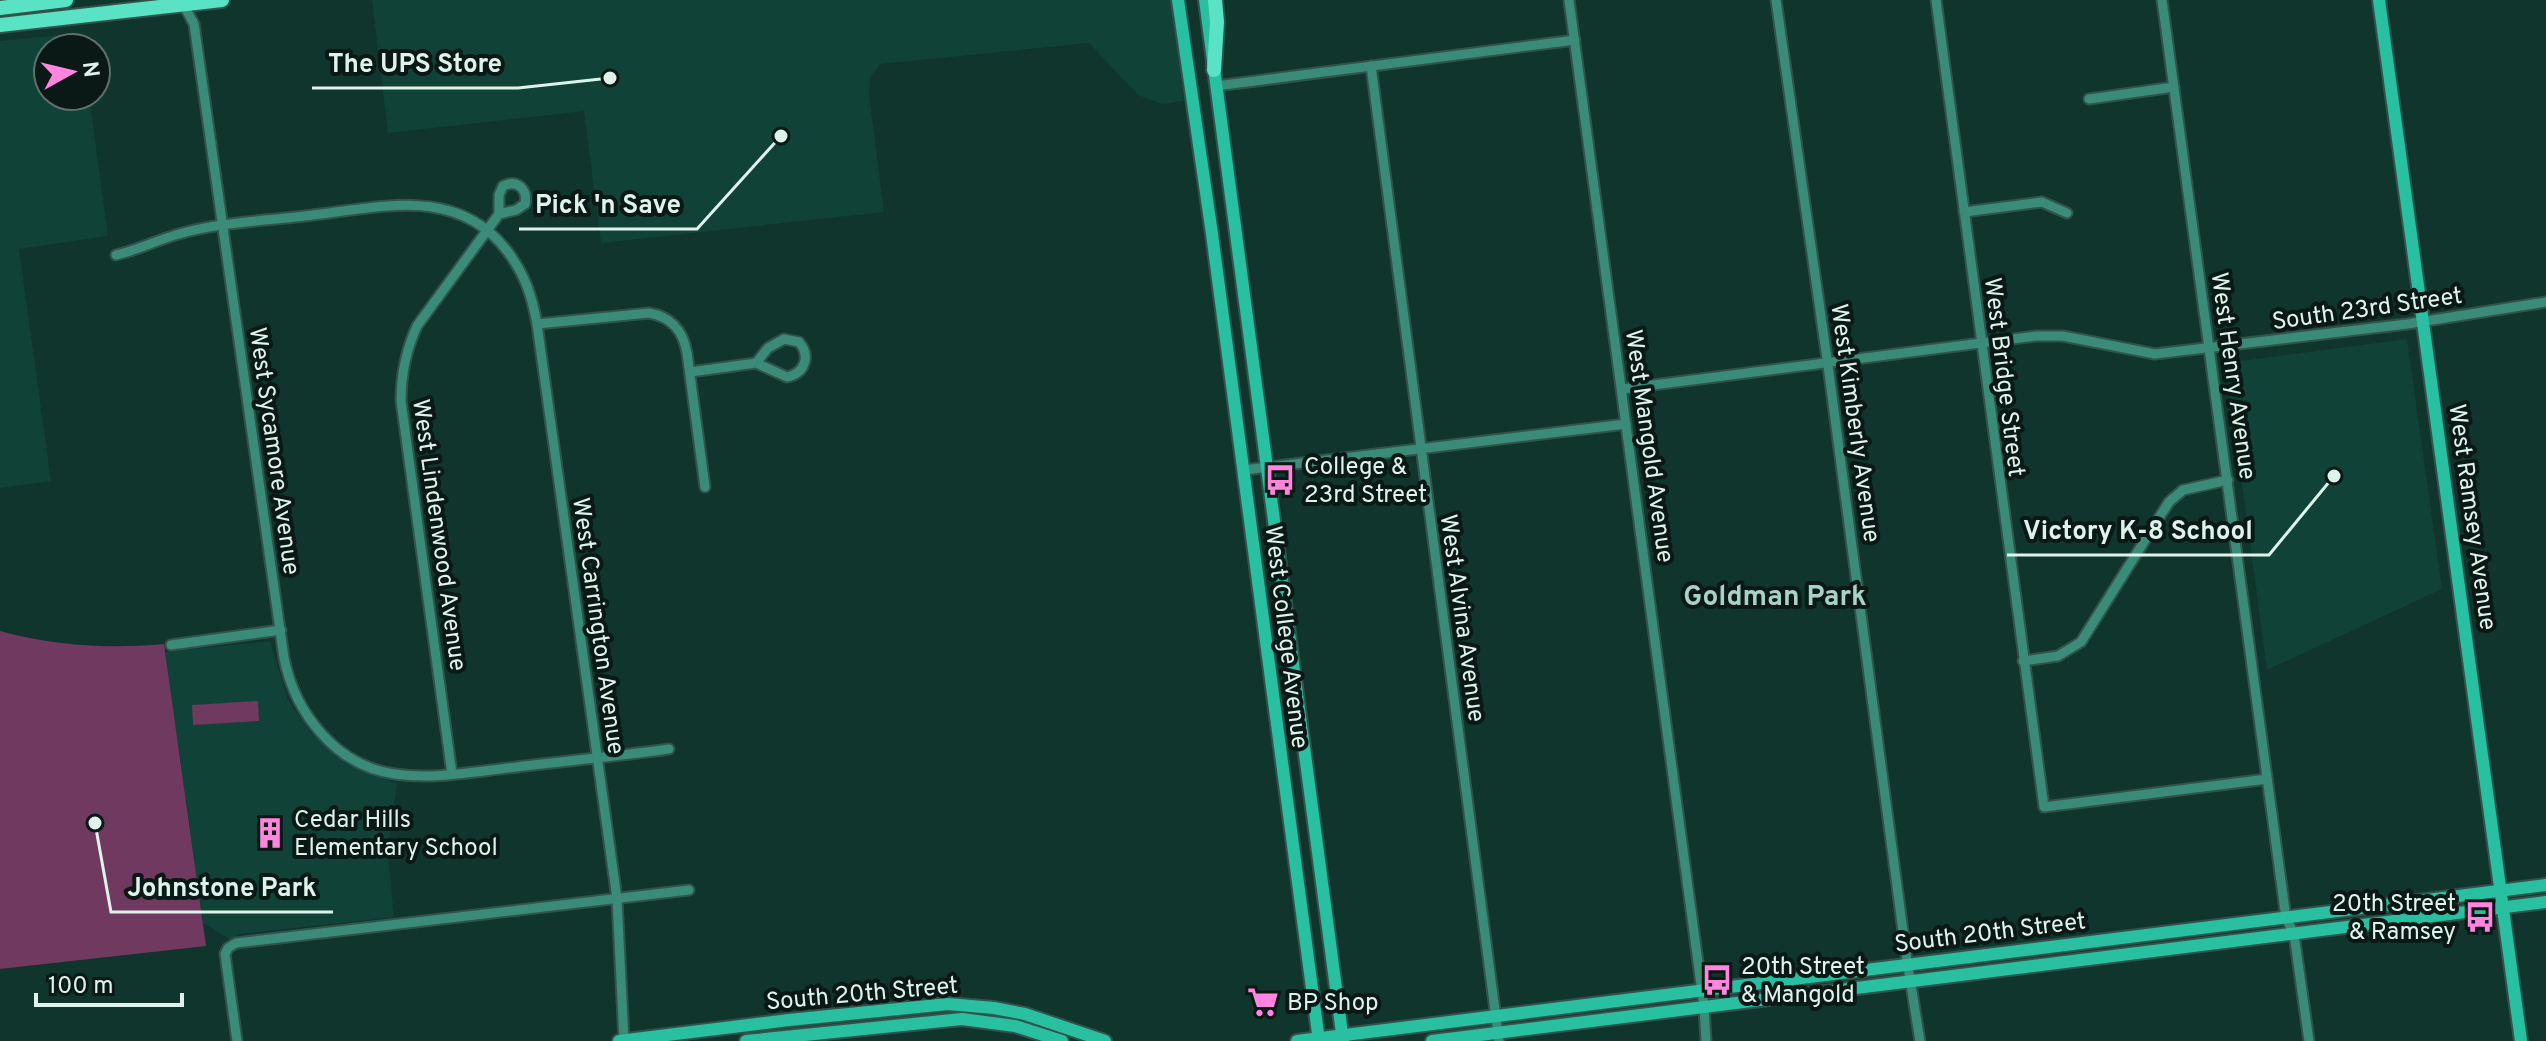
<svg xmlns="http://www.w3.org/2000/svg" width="2546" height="1041" viewBox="0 0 2546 1041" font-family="Overpass,sans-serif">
<rect width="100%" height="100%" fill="#10352c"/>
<g fill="#104237">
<path d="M372,0H1171L1184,101L1162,104L1138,95L1089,43L880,64L871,76L869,95L884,212L601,243L584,111L388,133Z"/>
<path d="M81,33L83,48H48V96H89L108,236L19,249L51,481L0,488V41Z"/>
<path d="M2407,339L2442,589L2267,670L2226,363Z"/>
<path d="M270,641L288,700L311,733L345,763L371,775L397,783L388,853L394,917L241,934L229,939L203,923L165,652Z"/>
</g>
<g fill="#6f3960">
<path d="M0,631C54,646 108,649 164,644L206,946L0,969Z"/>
<path d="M258,701L259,721L193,725L192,705Z"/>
</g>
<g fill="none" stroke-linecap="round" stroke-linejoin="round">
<defs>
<g id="street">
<path d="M1569,0L1704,1007L1706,1041"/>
<path d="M1776,0L1829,373L1906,954L1920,1041"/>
<path d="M1936,0L2044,807L2267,779"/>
<path d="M2162,0L2286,918L2294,934L2309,1041"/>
<path d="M182,2L194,24L284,658C295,713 336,766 395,774C435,780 477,771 517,767C567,761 618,756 669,749"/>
<path d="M1371,66L1499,1041"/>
<path d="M1216,86L1575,40"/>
<path d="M2089,99L2174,87"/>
<path d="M1964,212L2042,202L2067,213"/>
<path d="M116,255C138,250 157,240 179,234C219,222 264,221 305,216C378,208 457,184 508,252C525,275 532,296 537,324L617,899L624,1041"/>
<path d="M537,324L649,313C672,317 683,331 687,353L705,487"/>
<path d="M690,372L756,363L787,377C805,373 811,356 799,342L784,339L768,348L756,363"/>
<path d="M1622,389L2036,336H2063L2155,354L2407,324L2546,302"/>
<path d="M1244,470L1626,424"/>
<path d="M171,645L281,630"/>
<path d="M2023,661L2058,656L2081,642L2169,502L2183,490L2228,480"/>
<path d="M452,774L401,401C401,374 406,350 417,326L499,214V195L503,186C517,179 528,189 525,204L516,210L499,214"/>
<path d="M237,1041L225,954L228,948L236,943L689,890"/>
</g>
<g id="secondary">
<path d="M1178,0L1212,234L1319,1041"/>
<path d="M1205,0L1343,1041"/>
<path d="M2379,0L2521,1041"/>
<path d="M619,1041L789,1020L948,1004L994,1008L1025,1014L1105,1041"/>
<path d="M746,1041L962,1019L1015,1026L1062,1041"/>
<path d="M1297,1041L2546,885"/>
<path d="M1432,1041L2546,902"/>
</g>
<g id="primary">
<path d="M0,8L66,0"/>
<path d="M0,25L222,0"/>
<path d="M1214,70L1217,22L1215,0"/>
</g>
</defs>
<use href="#street" stroke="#31534b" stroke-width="13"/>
<use href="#secondary" stroke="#31534b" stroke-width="16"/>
<use href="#primary" stroke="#31534b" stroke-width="18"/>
<use href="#street" stroke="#3a8b78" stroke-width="9"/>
<use href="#secondary" stroke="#29bfa1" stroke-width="12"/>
<use href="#primary" stroke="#59e2c3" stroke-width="14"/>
</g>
<defs>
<symbol id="bus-bare" viewBox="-9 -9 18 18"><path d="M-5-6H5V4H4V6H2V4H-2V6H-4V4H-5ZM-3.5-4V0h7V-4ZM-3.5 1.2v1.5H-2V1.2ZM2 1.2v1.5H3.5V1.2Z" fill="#ff85de" stroke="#0a1915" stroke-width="2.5" paint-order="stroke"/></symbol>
<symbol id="building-bare" viewBox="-9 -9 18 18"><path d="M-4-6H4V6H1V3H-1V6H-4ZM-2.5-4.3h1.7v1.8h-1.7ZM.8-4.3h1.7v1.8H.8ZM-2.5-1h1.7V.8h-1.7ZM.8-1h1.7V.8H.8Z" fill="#ff85de" stroke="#0a1915" stroke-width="2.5" paint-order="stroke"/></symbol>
<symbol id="supermarket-bare" viewBox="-9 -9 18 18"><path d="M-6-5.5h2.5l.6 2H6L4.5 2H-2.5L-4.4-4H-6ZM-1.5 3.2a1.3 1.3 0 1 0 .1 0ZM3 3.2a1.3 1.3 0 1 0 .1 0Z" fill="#ff85de" stroke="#0a1915" stroke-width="2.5" paint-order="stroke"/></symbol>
</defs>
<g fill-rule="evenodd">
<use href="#bus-bare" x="1258" y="458" width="44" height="44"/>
<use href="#building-bare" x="248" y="811" width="44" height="44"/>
<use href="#bus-bare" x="2458" y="895" width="44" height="44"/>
<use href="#bus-bare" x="1695" y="958" width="44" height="44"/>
<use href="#supermarket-bare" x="1241" y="980" width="44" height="44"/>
</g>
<g text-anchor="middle" stroke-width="8" stroke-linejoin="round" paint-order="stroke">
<g font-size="24" fill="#dff3ed" stroke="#0a1915">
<text transform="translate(2367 308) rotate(-8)" y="8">South 23rd Street</text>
<text transform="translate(2234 376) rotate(82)" y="8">West Henry Avenue</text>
<text transform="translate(2005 377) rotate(83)" y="8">West Bridge Street</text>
<text transform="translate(1856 423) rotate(82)" y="8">West Kimberly Avenue</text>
<text transform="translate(1650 446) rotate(82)" y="8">West Mangold Avenue</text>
<text transform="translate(275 451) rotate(82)" y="8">West Sycamore Avenue</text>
<text transform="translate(2473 517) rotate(82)" y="8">West Ramsey Avenue</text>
<text transform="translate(440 535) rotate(82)" y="8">West Lindenwood Avenue</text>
<text transform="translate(1463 618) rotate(82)" y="8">West Alvina Avenue</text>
<text transform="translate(599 626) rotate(82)" y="8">West Carrington Avenue</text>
<text transform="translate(1287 637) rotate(83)" y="8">West College Avenue</text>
<text transform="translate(1990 932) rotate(-7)" y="8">South 20th Street</text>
<text transform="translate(862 993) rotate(-5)" y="8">South 20th Street</text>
</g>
<g font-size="24" fill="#dff3ed" stroke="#0a1915" text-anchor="start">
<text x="1304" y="474">College &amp;<tspan x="1304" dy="28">23rd Street</tspan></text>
<text x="294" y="827">Cedar Hills<tspan x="294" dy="28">Elementary School</tspan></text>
<text x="2456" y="911" text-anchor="end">20th Street<tspan x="2456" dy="28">&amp; Ramsey</tspan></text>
<text x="1741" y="974">20th Street<tspan x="1741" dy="28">&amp; Mangold</tspan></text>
<text x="1287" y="1010">BP Shop</text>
</g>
<g font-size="28" font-weight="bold" fill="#a9d1c5" stroke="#0a1915">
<text x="1775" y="605">Goldman Park</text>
</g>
</g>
<path fill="none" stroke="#dff3ed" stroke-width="3" d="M610 78L518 88H312M781 136L697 229H519M2334 476L2269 555H2007M95 823L111 912H333"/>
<g fill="#dff3ed" stroke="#0a1915" stroke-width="3">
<circle cx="610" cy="78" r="8"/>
<circle cx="781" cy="136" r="8"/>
<circle cx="2334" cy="476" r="8"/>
<circle cx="95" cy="823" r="8"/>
</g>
<g font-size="26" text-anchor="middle" font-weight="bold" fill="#dff3ed" stroke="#0a1915" stroke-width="8" stroke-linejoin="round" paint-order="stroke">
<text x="415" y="72">The UPS Store</text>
<text x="608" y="213">Pick 'n Save</text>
<text x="2138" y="539">Victory K-8 School</text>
<text x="222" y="896">Johnstone Park</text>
</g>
<g transform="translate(72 72) rotate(82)"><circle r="38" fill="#0a1915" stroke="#5f706b" stroke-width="2"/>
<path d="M0-6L14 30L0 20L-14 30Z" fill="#ff85de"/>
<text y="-12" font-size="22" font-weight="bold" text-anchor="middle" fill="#dff3ed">N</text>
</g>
<path d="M36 993v12h146v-12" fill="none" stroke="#dff3ed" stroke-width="4"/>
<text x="48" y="993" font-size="24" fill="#dff3ed" stroke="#0a1915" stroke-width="6" paint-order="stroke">100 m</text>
</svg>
